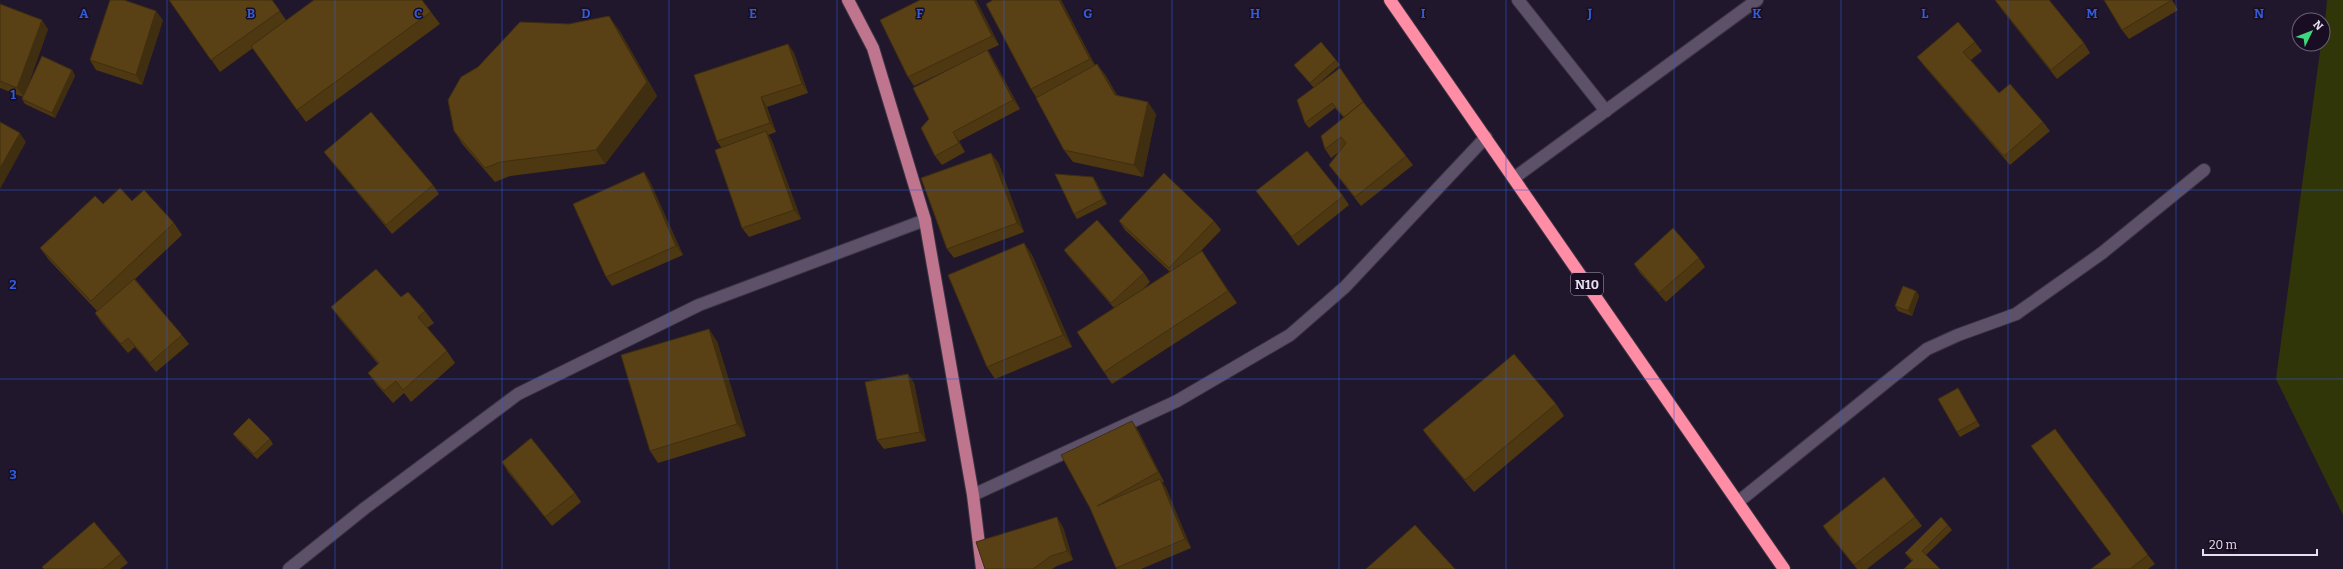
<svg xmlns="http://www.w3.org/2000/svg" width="2343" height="569" viewBox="0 0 2343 569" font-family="Bitter,serif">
<rect width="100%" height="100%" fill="#21172c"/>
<path fill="#313609" d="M2327,0H2343V515L2276,379L2321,44H2323Z"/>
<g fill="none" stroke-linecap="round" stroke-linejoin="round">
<defs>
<g id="minor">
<path d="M1518,0L1606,111"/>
<path d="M1514,178L1757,0"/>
<path d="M973,495L1177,401L1290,335L1345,287L1486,137"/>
<path d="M1738,502L1927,349L1958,335L2016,314L2102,253L2204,170"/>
<path d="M289,569L365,508L518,394L699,305L925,220"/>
</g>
<path id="major" d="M848,0L873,48L925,220L973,495L982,569"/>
<path id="highway" d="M1390,0L1784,569"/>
</defs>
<use href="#minor" stroke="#3b3443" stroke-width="14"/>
<use href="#major" stroke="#3b3443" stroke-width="14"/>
<use href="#highway" stroke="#3b3443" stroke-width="14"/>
<use href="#minor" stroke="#5d5169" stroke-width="12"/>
<use href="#major" stroke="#be758d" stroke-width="12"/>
<use href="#highway" stroke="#ff8da5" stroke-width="12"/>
</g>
<g fill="#4d3812">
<path d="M169,0H272L286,20L431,12L440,24L306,122L253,48L220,72Z"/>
<path d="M976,0L999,45L988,50L993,59L1020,109L959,141L965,152L942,165L935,156L929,119L958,65L914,86L908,77Z"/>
<path d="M993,0H1061L1095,65L1097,64L1106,76L1117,95L1156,114L1143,177L1073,162L1064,150L1036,97L1031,89Z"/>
<path d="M1995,0L2084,43L2090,53L2057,79L2002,10Z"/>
<path d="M2104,0H2172L2178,10L2129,39L2122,30Z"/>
<path d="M0,4L48,29L25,94L72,70L75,76L55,118L25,104L22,99L23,97L0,88Z"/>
<path d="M163,20L142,85L96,70L90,60Z"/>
<path d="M619,30L657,96L605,164L510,176L495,182L463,145L454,131Z"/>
<path d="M1975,42L1982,51L1971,60L1999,93L2043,122L2050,131L2010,165L1924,66L1917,57Z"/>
<path d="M788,44L794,53L808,93L767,107L776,132L768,135L772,141L801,219L749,237L742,228L721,147L717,141Z"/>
<path d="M1336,60L1340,65L1318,84L1364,103L1406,156L1413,165L1361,206L1336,174L1329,165L1339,152L1331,158L1325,149L1344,118L1335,108L1309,128L1305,123L1314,88L1298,70L1294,65Z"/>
<path d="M324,152L433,185L439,194L392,234L331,161Z"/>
<path d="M998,162L1024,232L954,258L947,249Z"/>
<path d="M644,172L650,182L683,255L612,286L606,277Z"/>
<path d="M1096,182L1107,204L1077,219L1074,214Z"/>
<path d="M1256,191L1343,196L1349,205L1298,246Z"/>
<path d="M103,204L174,223L182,235L135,279L182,335L189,344L156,372L135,347L128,353L101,322L95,313L97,311L49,260L40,248Z"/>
<path d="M1119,221H1214L1221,230L1199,253L1210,263L1237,303L1112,384L1104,372L1114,308L1071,259L1064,250L1144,273L1150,282L1141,291L1170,272L1125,230Z"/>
<path d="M1024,243L1032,255L1072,347L995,379L987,367Z"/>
<path d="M1699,258L1705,267L1666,302L1640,273L1634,264Z"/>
<path d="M1916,291L1919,296L1912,316L1898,311L1895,306Z"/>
<path d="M401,297L425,311L434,323L427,328L447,351L455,363L411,402L404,393L393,403L377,385L368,373L378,364L340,319L331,307Z"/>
<path d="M717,341L746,436L658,463L650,451Z"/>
<path d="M908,374L914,383L926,441L884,449L877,440Z"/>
<path d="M1958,388L1980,426L1960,437L1957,432Z"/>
<path d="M1556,404L1564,416L1474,492L1432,442L1423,430Z"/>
<path d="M1138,430L1164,482L1162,483L1166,488L1191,548L1141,569H1117L1090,508Z"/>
<path d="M233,434L270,439L273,444L257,459L237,439Z"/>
<path d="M502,462L575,493L581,502L552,526L508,472Z"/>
<path d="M1915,517L1922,526L1867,569H1857L1829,535L1823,526Z"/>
<path d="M1948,525L1952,530L1926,555L1912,561L1909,558L1905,553Z"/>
<path d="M1063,527L1073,560L1057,566L1052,569H985Z"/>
<path d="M121,554L128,563L120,569H43Z"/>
<path d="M2148,555L2155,564L2148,569H2091Z"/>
</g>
<g fill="#3f2e0f">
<path d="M974,0H976L999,45L992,36Z"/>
<path d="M1059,0H1061L1096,68L1090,59Z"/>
<path d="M156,11L163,20L142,85L136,75Z"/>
<path d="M609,16L619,30L657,96L605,164L596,150Z"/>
<path d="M42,20L48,29L24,97L17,88Z"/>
<path d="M788,44L794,53L808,93L802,84Z"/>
<path d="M987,50L993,59L1020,109L1013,100Z"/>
<path d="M1097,64L1106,76L1123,107L1115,95Z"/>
<path d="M72,70L75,76L55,118L52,113Z"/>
<path d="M761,97L767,107L776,132L770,123Z"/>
<path d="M1148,102L1156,114L1143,177L1134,165Z"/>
<path d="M766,131L772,141L801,219L794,210Z"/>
<path d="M953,132L959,141L965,152L959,143Z"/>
<path d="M20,133L26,142L0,189V168Z"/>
<path d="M991,153L998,162L1024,232L1017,223Z"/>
<path d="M644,172L650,182L683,255L676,246Z"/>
<path d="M1093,177L1096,182L1107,204L1103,199Z"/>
<path d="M1024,243L1032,255L1072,347L1063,335Z"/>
<path d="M1202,251L1210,263L1237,303L1228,291Z"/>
<path d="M1916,291L1919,296L1912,316L1908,311Z"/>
<path d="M709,329L717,341L746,436L737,424Z"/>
<path d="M908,374L914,383L926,441L920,432Z"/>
<path d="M1132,421L1138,430L1164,482L1158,472Z"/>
<path d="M1160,479L1166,488L1191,548L1185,539Z"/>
<path d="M1057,517L1063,527L1073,560L1067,551Z"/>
</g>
<g fill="#5a4115" stroke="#3f2e0f">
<path d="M110,0H124L156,11L136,75L90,60Z"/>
<path d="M169,0H272L280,11L211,60Z"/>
<path d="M314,0H422L431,12L297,110L251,46Z"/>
<path d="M920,0H974L992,36L908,77L880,20Z"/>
<path d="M993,0H1059L1090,59L1031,89L986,4Z"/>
<path d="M1995,0H2049L2084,43L2051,70Z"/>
<path d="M2104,0H2172L2122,30Z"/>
<path d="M0,4L42,20L17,88L0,81Z"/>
<path d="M609,16L647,82L596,150L500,162L485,168L454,131L448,100L461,77L478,67L520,22L569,24Z"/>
<path d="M1958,22L1975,42L1963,52L1999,93L2010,84L2043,122L2004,156L1917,57Z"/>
<path d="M1321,42L1336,60L1310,83L1294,65Z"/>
<path d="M788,44L802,84L761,97L770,123L717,141L694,75Z"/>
<path d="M987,50L1013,100L953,132L959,143L935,156L921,128L929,119L913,88Z"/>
<path d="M42,56L72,70L52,113L22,99Z"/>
<path d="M1097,64L1115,95L1148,102L1134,165L1064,150L1036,98Z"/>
<path d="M1340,68L1364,103L1363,102L1344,117L1332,103L1305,123L1297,100Z"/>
<path d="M1363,102L1406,156L1355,197L1329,165L1346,143L1341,137L1325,149L1321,136Z"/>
<path d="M371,112L433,185L386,225L324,152Z"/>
<path d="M0,122L20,133L0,168Z"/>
<path d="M766,131L794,210L742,228L715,150Z"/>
<path d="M1307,151L1343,196L1292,237L1256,191Z"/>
<path d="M991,153L1017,223L947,249L921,178Z"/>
<path d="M644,172L676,246L606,277L573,204Z"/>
<path d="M1164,173L1214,221L1169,268L1119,221Z"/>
<path d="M1055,174L1093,177L1103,199L1074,214Z"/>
<path d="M120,188L132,201L144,190L174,223L91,301L40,248L95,196L103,204Z"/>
<path d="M1097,220L1144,273L1111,303L1064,250Z"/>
<path d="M1673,228L1699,258L1659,293L1634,264Z"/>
<path d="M1024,243L1063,335L987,367L948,275Z"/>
<path d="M1202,251L1228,291L1104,372L1077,332Z"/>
<path d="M376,269L401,297L408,292L425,311L418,317L447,351L403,390L396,381L384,391L368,373L379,363L331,307Z"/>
<path d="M134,279L182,335L150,363L128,338L121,344L95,313Z"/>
<path d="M1903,286L1916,291L1908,311L1895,306Z"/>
<path d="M709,329L737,424L650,451L621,355Z"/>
<path d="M1514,354L1556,404L1465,480L1423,430Z"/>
<path d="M908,374L920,432L877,440L865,382Z"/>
<path d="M1958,388L1977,421L1957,432L1938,399Z"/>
<path d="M249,418L270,439L254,454L233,434Z"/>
<path d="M1132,421L1158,472L1097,506L1160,479L1185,539L1116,568L1090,508L1061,455Z"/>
<path d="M2055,429L2148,555L2130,569H2091L2111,554L2031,446Z"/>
<path d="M531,438L575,493L545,517L502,462Z"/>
<path d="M1884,477L1915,517L1854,565L1823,526Z"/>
<path d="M1057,517L1067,551L1051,556L1033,569H985L976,542Z"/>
<path d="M1941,517L1948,525L1922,551L1940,569H1904L1913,560L1905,553Z"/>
<path d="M94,522L121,554L103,569H44L42,567Z"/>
<path d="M1415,525L1455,569H1366Z"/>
</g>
<path fill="none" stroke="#315dda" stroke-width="1" stroke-opacity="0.55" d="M167,0V569M335,0V569M502,0V569M669,0V569M837,0V569M1004,0V569M1172,0V569M1339,0V569M1506,0V569M1674,0V569M1841,0V569M2008,0V569M2176,0V569M0,190H2343M0,379H2343"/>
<g text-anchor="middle" stroke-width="3" stroke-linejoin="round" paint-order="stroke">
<rect fill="#180d22" stroke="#a9a1b2" stroke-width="1" x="1571" y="273" width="32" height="22" rx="3"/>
<g font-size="13" font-weight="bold" fill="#e7e0ef">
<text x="1587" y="289">N10</text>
</g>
</g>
<g font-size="13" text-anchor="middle" font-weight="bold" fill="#315dda" stroke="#180d22" stroke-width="3" stroke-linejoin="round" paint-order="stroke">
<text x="84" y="18">A</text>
<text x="251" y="18">B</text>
<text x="418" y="18">C</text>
<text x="586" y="18">D</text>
<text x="753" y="18">E</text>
<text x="920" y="18">F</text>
<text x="1088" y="18">G</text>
<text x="1255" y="18">H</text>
<text x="1423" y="18">I</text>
<text x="1590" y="18">J</text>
<text x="1757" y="18">K</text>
<text x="1925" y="18">L</text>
<text x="2092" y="18">M</text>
<text x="2259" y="18">N</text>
<text x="13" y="99">1</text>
<text x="13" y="289">2</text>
<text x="13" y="479">3</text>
</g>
<g transform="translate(2311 32) rotate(47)"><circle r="19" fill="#180d22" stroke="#6b6174"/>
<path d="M0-3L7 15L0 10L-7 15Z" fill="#3fd77d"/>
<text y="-6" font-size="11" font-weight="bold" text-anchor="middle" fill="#e7e0ef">N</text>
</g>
<path d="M2203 549v6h114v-6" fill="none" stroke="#e7e0ef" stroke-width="2"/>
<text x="2209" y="549" font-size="12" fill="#e7e0ef" stroke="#180d22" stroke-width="3" paint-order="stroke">20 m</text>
</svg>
